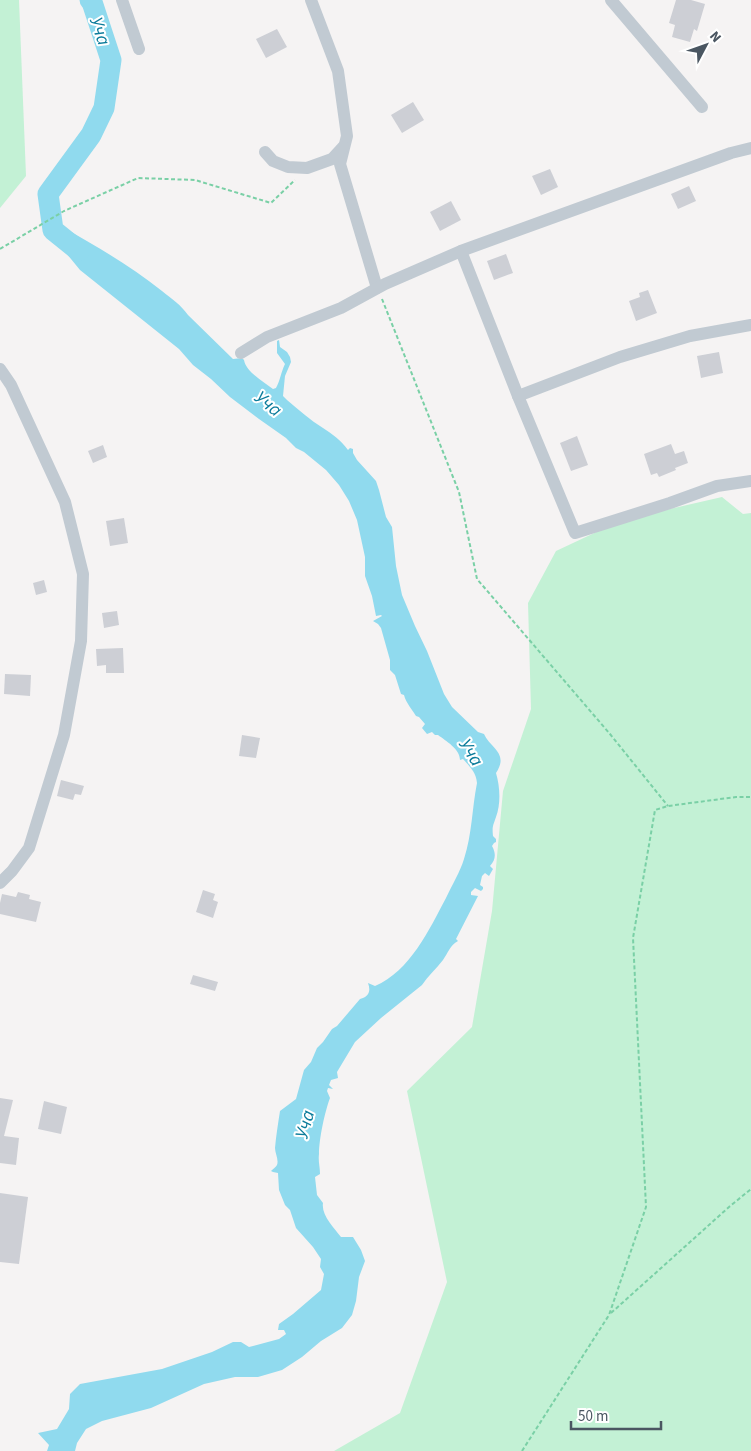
<svg xmlns="http://www.w3.org/2000/svg" width="751" height="1451" viewBox="0 0 751 1451" font-family="'Source Sans 3',sans-serif">
<rect width="100%" height="100%" fill="#f5f3f3"/>
<g fill="#c3f1d5">
<path d="M0,0H19L26,176L0,208Z"/>
<path d="M722,497L743,514L751,513V1451H334L400,1413L447,1282L407,1091L472,1027L492,911L503,791L531,709L528,603L556,551L622,520Z"/>
</g>
<path fill="#90daee" d="M64,228C98,247 132,267 162,291C172,299 181,305 188,315L233,359L242,358L244,360C246,372 264,382 273,389L276,388C280,381 281,372 285,364L277,353V341L279,340L280,347L287,352L290,357L291,362L285,376L283,396L287,400C299,410 310,420 323,428C332,434 341,440 348,450L350,448L353,449V453L357,460L376,481L379,490L386,517L392,527L396,566L402,595L415,626L427,651L444,694L452,707L478,732L484,734C491,749 509,753 496,773C500,786 501,804 496,817C493,826 492,826 493,836L496,839V842L494,843L492,846C496,853 496,860 490,866L493,869L489,876L485,873L482,876L480,885L483,887V889L481,891L475,888L471,892V895L478,896L456,939L458,941C450,945 448,953 443,960C436,969 428,976 422,985L381,1018L355,1042L337,1072L338,1078L331,1080L329,1085L333,1089L328,1088L327,1091L330,1098C325,1111 319,1139 319,1154C318,1161 320,1167 320,1174L315,1177L317,1195L323,1203C321,1215 334,1228 341,1237H353L361,1250L365,1261L359,1277L356,1301L352,1315L342,1328L321,1341L302,1357L282,1370L258,1377H235L204,1384L151,1408L102,1421L86,1429L77,1443L75,1451H47L49,1445L38,1433L57,1429L69,1409L70,1394L80,1384L162,1369L212,1352L233,1342H241L249,1347L279,1339L286,1334L284,1330H278L279,1324L293,1314L321,1290L324,1274L320,1267L321,1259L313,1247L296,1228L290,1210L285,1205L279,1190L278,1173L273,1172L271,1171C273,1169 276,1167 277,1165C279,1160 275,1153 275,1148C276,1136 278,1124 280,1111L296,1099L304,1070L311,1062L317,1048L323,1042L332,1029L337,1026L360,999C369,997 371,991 368,983L375,986C410,971 429,930 446,898C452,885 460,872 464,859C472,835 472,808 477,783C476,772 470,767 463,759L460,760C460,749 446,741 438,735H435L432,732L427,734L422,728L425,724L419,717L416,716C412,709 406,703 404,695L401,694L395,675L390,670V660L381,628L378,624L373,621L382,616L381,615L376,616L372,596L365,576V557L357,520L349,501L339,485L326,470L304,452L296,448L286,438L259,419L230,397L211,379L193,365L179,349L80,270L53,237Z"/>
<g fill="none" stroke-linecap="round" stroke-linejoin="round">
<path stroke="#90daee" stroke-width="21" d="M79,251L53,230L48,194L91,135L104,108L111,60L92,2L90,0"/>
</g>
<g fill="#cdcfd5">
<path d="M676,0H691L705,4L697,31L694,29L690,42L672,37L675,25L669,23Z"/>
<path d="M277,29L287,47L266,58L256,39Z"/>
<path d="M413,102L424,120L402,133L391,115Z"/>
<path d="M550,169L558,187L541,195L532,176Z"/>
<path d="M689,186L696,201L678,209L671,194Z"/>
<path d="M451,201L461,220L440,231L430,212Z"/>
<path d="M506,254L513,273L494,280L487,261Z"/>
<path d="M648,290L657,313L636,321L629,301L640,297L639,293Z"/>
<path d="M719,352L723,373L701,378L697,356Z"/>
<path d="M577,436L588,465L571,471L560,443Z"/>
<path d="M671,444L675,454L684,451L688,463L675,468L676,470L659,477L657,473L651,475L644,454Z"/>
<path d="M103,445L107,457L93,463L88,451Z"/>
<path d="M124,518L128,543L110,546L106,521Z"/>
<path d="M44,580L47,592L36,595L33,583Z"/>
<path d="M117,611L119,625L104,628L102,613Z"/>
<path d="M123,648L124,673H106V665L97,666L96,649Z"/>
<path d="M5,674L31,675L30,696L4,694Z"/>
<path d="M242,735L260,738L256,758L239,756Z"/>
<path d="M61,780L84,786L81,795L75,794L73,800L57,796Z"/>
<path d="M203,890L215,894L213,900L218,902L213,918L196,912Z"/>
<path d="M18,892L30,895L29,899L41,902L36,922L0,914V903L2,894L16,897Z"/>
<path d="M193,975L218,982L215,991L190,984Z"/>
<path d="M0,1098L13,1100L4,1136L19,1138L16,1165L0,1163Z"/>
<path d="M44,1101L67,1107L61,1134L38,1129Z"/>
<path d="M0,1193L28,1197L19,1264L0,1262Z"/>
</g>
<g fill="none" stroke-linecap="round" stroke-linejoin="round">
<g stroke="#7ad0a6" stroke-width="2" stroke-dasharray="4 2.5" stroke-linecap="butt">
<path d="M0,249L64,211L138,178L195,180L271,203L295,180"/>
<path d="M382,299L459,492L477,579L610,734L668,806"/>
<path d="M611,1313L729,1207L751,1189"/>
<path d="M522,1451L609,1315L646,1207L633,938L655,810L668,806L736,797H751"/>
</g>
<g stroke="#c1cad2" stroke-width="12">
<path d="M122,0L139,49"/>
<path d="M311,0L338,71L347,136L340,164L377,288"/>
<path d="M611,0L702,107"/>
<path d="M265,152L273,161L288,167L307,168L332,159L343,147"/>
<path d="M461,251L518,396L575,533L670,503L717,486L751,481"/>
<path d="M241,353L267,337L341,308L385,284L461,251L731,153L751,148"/>
<path d="M0,369L11,385L65,502L83,574L81,641L64,735L29,848L12,871L0,883"/>
<path d="M518,396L620,357L690,336L751,325"/>
</g>
</g>
<g text-anchor="middle" stroke-width="4" stroke-linejoin="round" paint-order="stroke">
<g font-size="19" font-style="italic" fill="#0c7c9b" stroke="#fff">
<text transform="translate(101 31) rotate(71)" y="7">Уча</text>
<text transform="translate(269 403) rotate(39)" y="7">Уча</text>
<text transform="translate(472 752) rotate(58)" y="7">Уча</text>
<text transform="translate(304 1124) rotate(-75)" y="7">Уча</text>
</g>
</g>
<g transform="translate(706 45) rotate(49)" stroke="#ffffff" stroke-width="4" paint-order="stroke">
<path d="M0-4L9 19L0 12L-9 19Z" fill="#4a5661"/>
<text y="-8" font-size="14" font-weight="bold" text-anchor="middle" fill="#4a5661">N</text>
</g>
<path d="M571 1421v8h90v-8" fill="none" stroke="#4a5661" stroke-width="2.5"/>
<text x="578" y="1421" font-size="15" fill="#4a5661" stroke="#ffffff" stroke-width="4" paint-order="stroke">50 m</text>
</svg>
